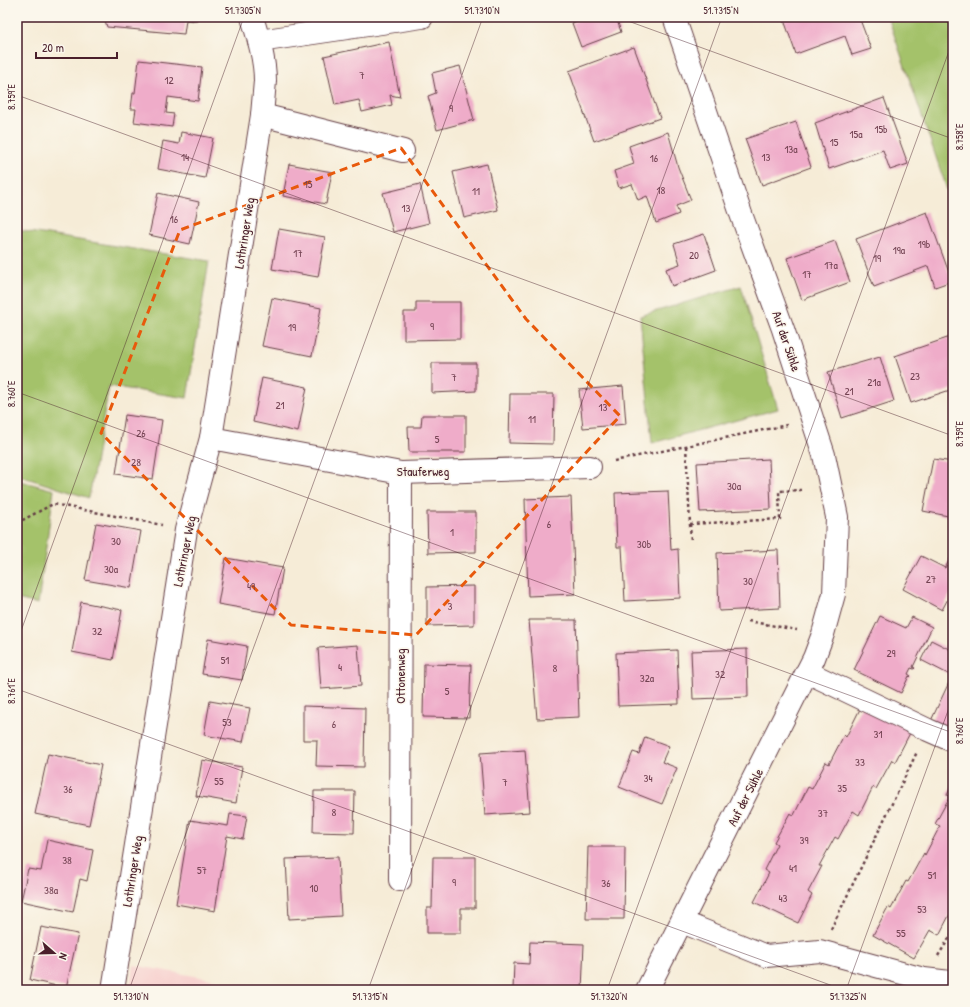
<svg xmlns="http://www.w3.org/2000/svg" width="970" height="1007" viewBox="0 0 970 1007" font-family="'Patrick Hand',sans-serif">
<rect width="100%" height="100%" fill="#fbf7ec"/>
<filter id="ink" filterUnits="userSpaceOnUse"><feTurbulence type="fractalNoise" baseFrequency=".025" numOctaves="2"/><feDisplacementMap in="SourceGraphic" scale="8" xChannelSelector="R" yChannelSelector="G"/><feConvolveMatrix kernelMatrix="1 2 1 2 8 2 1 2 1" color-interpolation-filters="sRGB"/></filter>
<filter id="wash" filterUnits="userSpaceOnUse"><feTurbulence type="fractalNoise" baseFrequency=".012" numOctaves="4" result="noise"/><feDisplacementMap in="SourceGraphic" scale="16" xChannelSelector="R" yChannelSelector="G"/><feGaussianBlur stdDeviation="0.9" result="paint"/><feColorMatrix in="noise" values="0 0 0 0 0 0 0 0 0 0 0 0 0 0 0 0 0 1.4 0 .05"/><feComposite in="paint" operator="in"/></filter>
<g filter="url(#wash)">
<rect width="100%" height="100%" fill="#f6ecd7"/>
<path fill="#f7d0ce" d="M133,965L272,990H130Z"/>
<g fill="#a4c26a" stroke="#77704a">
<path d="M888,17H953V207Z"/>
<path d="M17,230L209,261L187,398L109,386L89,498L17,475Z"/>
<path d="M741,286L778,409L652,443L640,316Z"/>
<path d="M17,480L54,490L38,604L17,599Z"/>
</g>
<g id="blocks">
<g fill="#efacc9">
<path d="M104,17H197V21L186,20L184,34L107,27Z"/>
<path d="M580,17H616L621,32L581,47L572,23L581,19Z"/>
<path d="M783,17H859L871,49L852,55L845,36L796,54Z"/>
<path d="M389,42L400,97L390,95L392,105L362,112L359,100L335,105L324,56Z"/>
<path d="M634,47L660,118L594,141L569,71Z"/>
<path d="M139,60L202,67L198,101L168,97L166,113L174,114L172,127L134,122L136,109H131L133,93H135Z"/>
<path d="M460,66L474,120L437,130L428,96L436,93L432,73Z"/>
<path d="M884,98L908,164L890,170L883,150L829,169L815,123Z"/>
<path d="M796,122L811,167L762,185L745,139Z"/>
<path d="M181,132L213,138L205,178L158,169L163,141L179,144Z"/>
<path d="M668,132L678,167L691,200L676,206L679,214L656,223L647,196L638,200L632,184L619,188L614,171L634,164L629,146Z"/>
<path d="M289,164L332,172L326,204L283,196Z"/>
<path d="M487,164L498,210L464,218L453,172Z"/>
<path d="M420,184L429,223L393,232L383,193Z"/>
<path d="M158,193L199,202L190,244L149,235Z"/>
<path d="M927,212L952,281L935,287L928,266L874,287L856,239Z"/>
<path d="M279,229L325,237L318,277L272,269Z"/>
<path d="M704,234L716,270L672,286L666,269L680,264L674,244Z"/>
<path d="M835,241L850,282L802,300L787,258Z"/>
<path d="M272,298L321,308L312,356L262,346Z"/>
<path d="M416,302H460V339L404,340V312H416Z"/>
<path d="M953,336V389L911,403L895,356Z"/>
<path d="M880,357L894,401L842,418L828,372Z"/>
<path d="M432,363H476V391L432,393Z"/>
<path d="M262,378L307,387L298,432L253,422Z"/>
<path d="M623,386L626,424L583,428L579,390Z"/>
<path d="M510,394H554L553,444L509,443Z"/>
<path d="M125,415L162,420L153,479L116,474Z"/>
<path d="M422,415H466V452H409L408,427H421Z"/>
<path d="M769,459L771,509L700,512L697,463Z"/>
<path d="M933,459L953,462V517L923,511Z"/>
<path d="M668,491L671,550L678,549L680,598L625,601L622,547H617L615,493Z"/>
<path d="M571,497L575,594L528,596L525,499Z"/>
<path d="M427,512H476V552L428,553Z"/>
<path d="M96,523L141,531L131,588L85,580Z"/>
<path d="M778,550L780,608L719,611L717,553Z"/>
<path d="M921,556L945,568L951,557L953,558V594L951,593L942,610L903,589Z"/>
<path d="M226,558L283,568L275,614L218,604Z"/>
<path d="M474,586V625L427,626V587Z"/>
<path d="M81,602L122,610L113,660L72,652Z"/>
<path d="M880,616L906,628L912,617L932,627L913,667L915,668L914,669L911,668L908,674L911,676L910,677L909,676L901,693L854,670Z"/>
<path d="M529,620H576L579,717L537,719Z"/>
<path d="M208,639L247,646L242,680L202,674Z"/>
<path d="M931,640L953,651V724L948,734L929,725L952,676L921,660Z"/>
<path d="M358,645L361,686L321,689L318,648Z"/>
<path d="M747,649L748,697L693,699L691,651Z"/>
<path d="M677,650L679,704L618,706L616,653Z"/>
<path d="M424,664L471,665L469,718L423,717Z"/>
<path d="M210,701L250,708L243,742L204,735Z"/>
<path d="M862,705L911,731L895,762L892,760L876,789L873,787L859,815L853,811L838,839L835,837L819,866H822L808,892L812,895L798,923L754,902L769,873L764,870L777,844L774,842L790,813L794,815L808,787L812,789L826,762L829,764L844,735L846,737Z"/>
<path d="M303,706L365,708L364,767L316,766L317,740H303Z"/>
<path d="M645,737L669,746L662,762L677,768L662,804L619,787L633,752L639,754Z"/>
<path d="M525,750L530,812L485,815L480,753Z"/>
<path d="M48,754L101,765L89,825L35,814Z"/>
<path d="M202,760L242,767L236,803L196,796Z"/>
<path d="M953,783V908L939,935L930,930L914,958L873,935L888,907L891,909L906,881L908,882L924,853L925,855L940,826L935,824L950,796L947,795Z"/>
<path d="M314,791H355L354,833L313,832Z"/>
<path d="M230,814L247,816L243,839L227,836L215,911L176,904L190,820L228,826Z"/>
<path d="M47,840L93,850L87,881L80,879L73,912L21,901L28,869L41,871Z"/>
<path d="M588,847H625L624,919H586Z"/>
<path d="M338,857L341,916L289,919L286,859Z"/>
<path d="M433,857H475V908H461V933H427V908H432Z"/>
<path d="M41,927L78,934L66,988L30,980Z"/>
<path d="M530,942L584,944L582,990H513L514,963L529,964Z"/>
</g>
</g>
</g>
<g filter="url(#ink)">
<use href="#blocks" fill-opacity="0" stroke="#643e45" stroke-width="1"/>
<g fill="none" stroke-linecap="round" stroke-linejoin="round">
<defs>
<g id="street">
<path d="M259,41L422,17"/>
<path d="M262,115L403,151"/>
<path d="M211,438L401,473L590,467"/>
<path d="M807,672L928,730L953,741"/>
<path d="M400,880L401,473"/>
<path d="M682,922L766,956L820,951L924,979L950,982"/>
<path d="M113,990L186,530L211,438L262,115C263,103 264,92 265,81C265,59 258,37 252,17"/>
<path d="M647,990L814,658L823,634L834,594L837,517L824,455L783,329L741,214L674,17"/>
</g>
</defs>
<use href="#street" stroke="#643e45" stroke-width="24"/>
<g stroke="#643e45" stroke-width="2.5" stroke-dasharray="3 3" stroke-linecap="butt">
<path d="M686,446L690,524L780,519L779,491L801,490"/>
<path d="M614,461L787,425"/>
<path d="M17,523L53,504L162,525"/>
<path d="M690,524L691,542"/>
<path d="M748,621L797,630"/>
<path d="M831,929L917,752"/>
<path d="M938,956L953,932"/>
</g>
<use href="#street" stroke="#fff" stroke-width="22"/>
</g>
</g>
<path fill="none" stroke="#e8590c" stroke-width="3" stroke-dasharray="8 5" stroke-linejoin="round" d="M401,148L526,319L620,416L416,635L291,625L101,433L180,230Z"/>
<path fill="none" stroke="#4a1f2b" stroke-width="1" stroke-opacity="0.45" d="M617,17L953,139M17,95L953,436M17,392L953,733M17,642L244,17M17,689L844,990M17,986L28,990M129,990L483,17M368,990L722,17M607,990L953,40M846,990L953,697"/>
<g text-anchor="middle" stroke-width="3" stroke-linejoin="round" paint-order="stroke">
<g font-size="11" fill="#734252">
<text x="362" y="79">7</text>
<text x="169" y="84">12</text>
<text x="451" y="112">9</text>
<text x="881" y="133">15b</text>
<text x="856" y="138">15a</text>
<text x="834" y="146">15</text>
<text x="791" y="153">13a</text>
<text x="185" y="161">14</text>
<text x="766" y="161">13</text>
<text x="654" y="162">16</text>
<text x="308" y="188">15</text>
<text x="661" y="194">18</text>
<text x="476" y="195">11</text>
<text x="406" y="212">13</text>
<text x="174" y="223">16</text>
<text x="924" y="248">19b</text>
<text x="899" y="254">19a</text>
<text x="298" y="257">17</text>
<text x="694" y="259">20</text>
<text x="877" y="262">19</text>
<text x="831" y="269">17a</text>
<text x="807" y="278">17</text>
<text x="432" y="330">9</text>
<text x="292" y="331">19</text>
<text x="915" y="380">23</text>
<text x="454" y="381">7</text>
<text x="874" y="386">21a</text>
<text x="849" y="395">21</text>
<text x="280" y="409">21</text>
<text x="603" y="411">13</text>
<text x="532" y="423">11</text>
<text x="141" y="437">26</text>
<text x="437" y="443">5</text>
<text x="136" y="466">28</text>
<text x="734" y="490">30a</text>
<text x="549" y="528">6</text>
<text x="452" y="536">1</text>
<text x="116" y="545">30</text>
<text x="644" y="548">30b</text>
<text x="111" y="573">30a</text>
<text x="931" y="583">27</text>
<text x="748" y="585">30</text>
<text x="251" y="590">49</text>
<text x="450" y="610">3</text>
<text x="97" y="635">32</text>
<text x="891" y="657">29</text>
<text x="225" y="664">51</text>
<text x="340" y="671">4</text>
<text x="555" y="672">8</text>
<text x="720" y="678">32</text>
<text x="647" y="682">32a</text>
<text x="447" y="695">5</text>
<text x="227" y="726">53</text>
<text x="334" y="728">6</text>
<text x="878" y="738">31</text>
<text x="860" y="766">33</text>
<text x="648" y="782">34</text>
<text x="219" y="785">55</text>
<text x="505" y="786">7</text>
<text x="842" y="792">35</text>
<text x="68" y="793">36</text>
<text x="334" y="816">8</text>
<text x="823" y="817">37</text>
<text x="804" y="844">39</text>
<text x="67" y="864">38</text>
<text x="793" y="872">41</text>
<text x="202" y="874">57</text>
<text x="932" y="879">51</text>
<text x="454" y="886">9</text>
<text x="606" y="887">36</text>
<text x="314" y="892">10</text>
<text x="51" y="894">38a</text>
<text x="783" y="902">43</text>
<text x="922" y="913">53</text>
<text x="901" y="937">55</text>
</g>
<g font-size="13" fill="#4a1f2b" stroke="#fbf7ec">
<text transform="translate(244 233) rotate(-81)" y="5">Lothringer Weg</text>
<text transform="translate(787 341) rotate(71)" y="5">Auf der Sühle</text>
<text x="423" y="476">Stauferweg</text>
<text transform="translate(184 551) rotate(-79)" y="5">Lothringer Weg</text>
<text transform="translate(400 676) rotate(-90)" y="5">Ottonenweg</text>
<text transform="translate(745 797) rotate(-63)" y="5">Auf der Sühle</text>
<text transform="translate(132 871) rotate(-81)" y="5">Lothringer Weg</text>
</g>
</g>
<rect width="970" height="1007" fill="none" stroke="#fbf7ec" stroke-width="44"/>
<g transform="translate(54 953) rotate(110)" stroke="#fbf7ec" stroke-width="3" paint-order="stroke">
<path d="M0-3L7 15L0 10L-7 15Z" fill="#4a1f2b"/>
<text y="-6" font-size="11" font-weight="bold" text-anchor="middle" fill="#4a1f2b">N</text>
</g>
<path d="M36 52v6h81v-6" fill="none" stroke="#4a1f2b" stroke-width="2"/>
<text x="42" y="52" font-size="12" fill="#4a1f2b" stroke="#fbf7ec" stroke-width="3" paint-order="stroke">20 m</text>
<rect x="22" y="22" width="926" height="963" fill="none" stroke="#4a1f2b" stroke-width="1.5"/>
<g font-size="10" text-anchor="middle" fill="#4a1f2b">
<text x="243" y="14">51.7305°N</text>
<text x="482" y="14">51.7310°N</text>
<text x="721" y="14">51.7315°N</text>
<text transform="translate(11 97) rotate(-90)" y="4">8.759°E</text>
<text transform="translate(959 137) rotate(-90)" y="4">8.758°E</text>
<text transform="translate(11 394) rotate(-90)" y="4">8.760°E</text>
<text transform="translate(959 434) rotate(-90)" y="4">8.759°E</text>
<text transform="translate(11 691) rotate(-90)" y="4">8.761°E</text>
<text transform="translate(959 731) rotate(-90)" y="4">8.760°E</text>
<text x="131" y="1000">51.7310°N</text>
<text x="370" y="1000">51.7315°N</text>
<text x="609" y="1000">51.7320°N</text>
<text x="848" y="1000">51.7325°N</text>
</g>
</svg>
